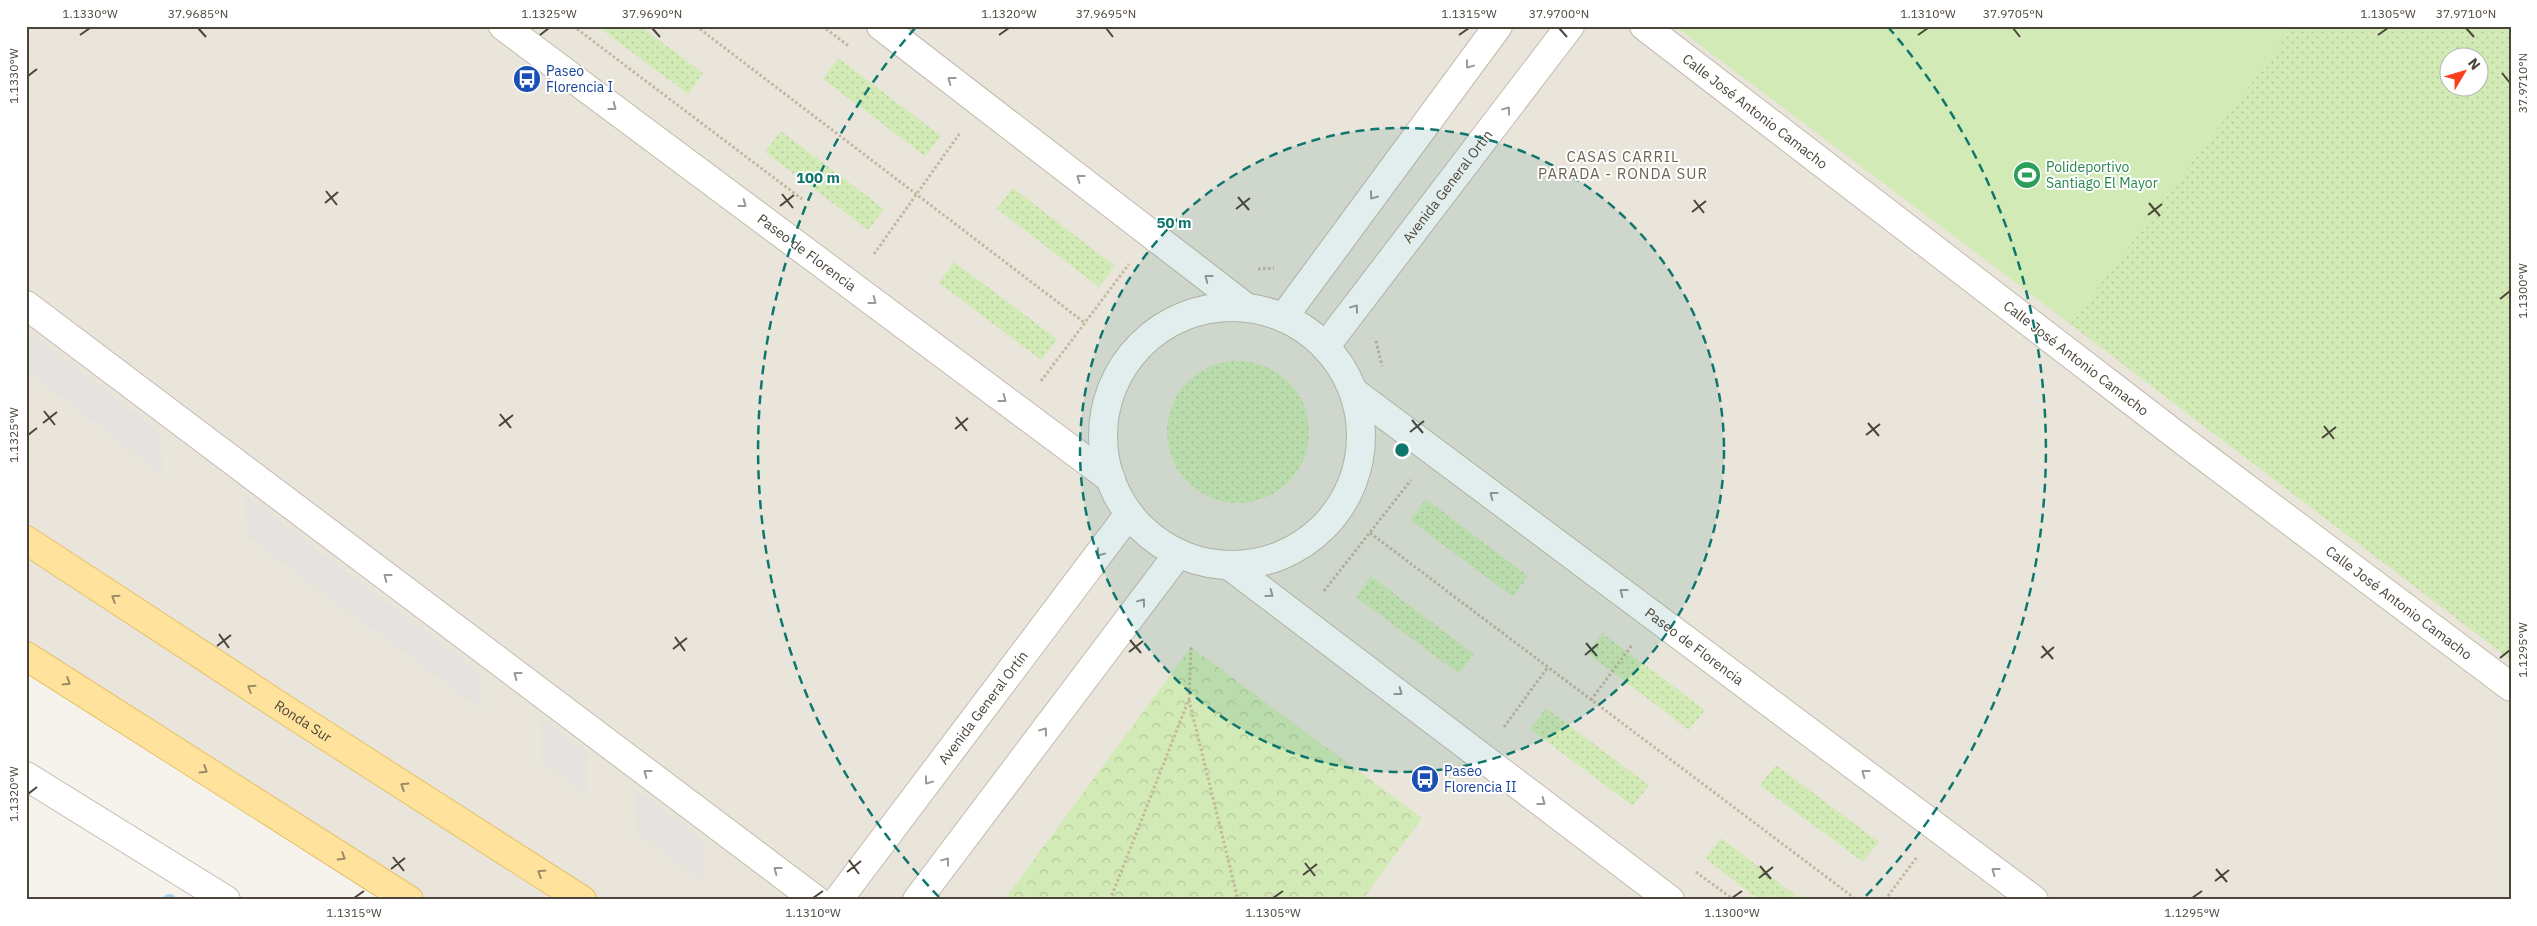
<svg xmlns="http://www.w3.org/2000/svg" width="2537" height="926" viewBox="0 0 2537 926" font-family="'IBM Plex Sans',sans-serif">
<defs>
<pattern id="grass-dots" width="8" height="8" patternUnits="userSpaceOnUse" patternTransform="scale(1.25)"><rect width="8" height="8" fill="#d2eab5"/><path d="M2 2h.1M6 6h.1" fill="none" stroke="#b6ca9c" stroke-width="1.8" stroke-linecap="round"/></pattern>
<pattern id="park-crowns" width="20" height="18" patternUnits="userSpaceOnUse" patternTransform="scale(1.25)"><rect width="20" height="18" fill="#d2eab5"/><path d="M2 6a3 3 0 1 1 6 0M12 15a3 3 0 1 1 6 0" fill="none" stroke="#b6ca9c"/></pattern>
</defs>
<rect width="100%" height="100%" fill="#f6f3ec"/>
<path fill="#eae5da" fill-rule="evenodd" d="M26,26H2511V900H409L26,656ZM2450,58H2480V88H2450Z"/>
<g fill="url(#grass-dots)" fill-rule="evenodd">
<path d="M597,26H640L703,73L688,94Z"/>
<path d="M2294,26H2511V660L2070,324ZM2450,58H2480V88H2450Z"/>
<path d="M838,58L941,136L925,156L823,79Z"/>
<path d="M781,131L884,209L868,230L765,152Z"/>
<path d="M1013,188L1115,266L1099,287L997,209Z"/>
<path d="M954,262L1057,339L1041,360L939,283Z"/>
<circle cx="1238" cy="432" r="71"/>
<path d="M1426,499L1528,576L1513,597L1410,520Z"/>
<path d="M1371,576L1474,654L1459,674L1356,597Z"/>
<path d="M1602,633L1705,710L1689,730L1587,653Z"/>
<path d="M1546,708L1649,785L1633,806L1530,729Z"/>
<path d="M1776,765L1879,842L1863,862L1760,785Z"/>
<path d="M1721,838L1802,900H1759L1706,859Z"/>
</g>
<path fill="url(#park-crowns)" d="M1191,647L1422,818L1362,900H1004Z"/>
<path fill="#d2eab5" d="M1675,26H2294L2070,324Z"/>
<g fill="#e5e3e0">
<path d="M26,331L161,434L163,474L26,370Z"/>
<path d="M245,495L482,676L481,709L247,536Z"/>
<path d="M541,718L587,752L586,793L542,760Z"/>
<path d="M636,790L703,842L702,880L637,832Z"/>
</g>
<g fill="none" stroke-linecap="round" stroke-linejoin="round">
<path stroke="#a9d4f2" stroke-width="12" d="M169,900H170"/>
<defs>
<g id="minor">
<path id="s1" d="M503,26L1111,479"/>
<path d="M881,26L1247,308"/>
<path id="s2" d="M1644,26L2189,445L2511,687"/>
<path d="M26,305L816,900"/>
<circle cx="1232" cy="436" r="129"/>
<path d="M1283,318L1498,26"/>
<path id="s3" d="M1325,347L1570,26"/>
<path id="s4" d="M1354,392L2034,900"/>
<path d="M1230,566L1670,900"/>
<path d="M26,776L226,900"/>
<path id="s5" d="M838,900L1129,514"/>
<path d="M917,900L1178,554"/>
</g>
<g id="major">
<path id="s6" d="M26,540L292,714L582,900"/>
<path d="M26,656L409,900"/>
</g>
</defs>
<use href="#minor" stroke="#c2bbae" stroke-width="30"/>
<use href="#major" stroke="#e6c16a" stroke-width="30"/>
<g stroke="#c4b79f" stroke-width="3" stroke-dasharray="2.5 2.5" stroke-linecap="butt">
<path d="M573,26L802,199"/>
<path d="M696,26L1085,323"/>
<path d="M822,26L850,47"/>
<path d="M874,254L960,133"/>
<path d="M1258,269L1274,268"/>
<path d="M1376,341L1382,366"/>
<path d="M1041,381L1129,264"/>
<path d="M1370,533L1857,900"/>
<path d="M1324,591L1411,480"/>
<path d="M1189,700L1238,900"/>
<path d="M1591,700L1632,645"/>
<path d="M1504,727L1548,667"/>
<path d="M1696,872L1734,900"/>
<path d="M1110,900L1189,699L1191,647"/>
<path d="M1885,900L1917,857"/>
</g>
<use href="#minor" stroke="#fff" stroke-width="28"/>
<use href="#major" stroke="#ffe39c" stroke-width="28"/>
</g>
<defs><path id="oneway-chevron" d="M-2-3.5L2.5 0L-2 3.5" fill="none" stroke-width="1.6" stroke-linecap="round" stroke-linejoin="round" transform="scale(1.25)"/></defs>
<g stroke="#9c9892">
<use href="#oneway-chevron" transform="translate(1469 65) rotate(127)"/>
<use href="#oneway-chevron" transform="translate(951 80) rotate(-143)"/>
<use href="#oneway-chevron" transform="translate(613 107) rotate(37)"/>
<use href="#oneway-chevron" transform="translate(1507 110) rotate(-53)"/>
<use href="#oneway-chevron" transform="translate(1080 178) rotate(-143)"/>
<use href="#oneway-chevron" transform="translate(1373 196) rotate(127)"/>
<use href="#oneway-chevron" transform="translate(743 204) rotate(37)"/>
<use href="#oneway-chevron" transform="translate(1208 278) rotate(-142)"/>
<use href="#oneway-chevron" transform="translate(873 301) rotate(37)"/>
<use href="#oneway-chevron" transform="translate(1355 308) rotate(-53)"/>
<use href="#oneway-chevron" transform="translate(1003 399) rotate(37)"/>
<use href="#oneway-chevron" transform="translate(1493 495) rotate(-143)"/>
<use href="#oneway-chevron" transform="translate(1100 553) rotate(127)"/>
<use href="#oneway-chevron" transform="translate(387 577) rotate(-143)"/>
<use href="#oneway-chevron" transform="translate(1623 592) rotate(-143)"/>
<use href="#oneway-chevron" transform="translate(1270 594) rotate(36)"/>
<use href="#oneway-chevron" transform="translate(1142 602) rotate(-53)"/>
<use href="#oneway-chevron" transform="translate(517 675) rotate(-143)"/>
<use href="#oneway-chevron" transform="translate(1399 692) rotate(37)"/>
<use href="#oneway-chevron" transform="translate(1044 731) rotate(-53)"/>
<use href="#oneway-chevron" transform="translate(647 773) rotate(-143)"/>
<use href="#oneway-chevron" transform="translate(1865 773) rotate(-143)"/>
<use href="#oneway-chevron" transform="translate(928 781) rotate(127)"/>
<use href="#oneway-chevron" transform="translate(1542 802) rotate(37)"/>
<use href="#oneway-chevron" transform="translate(946 861) rotate(-53)"/>
<use href="#oneway-chevron" transform="translate(777 870) rotate(-143)"/>
<use href="#oneway-chevron" transform="translate(1995 871) rotate(-143)"/>
</g>
<g stroke="#9c8c66">
<use href="#oneway-chevron" transform="translate(115 598) rotate(-147)"/>
<use href="#oneway-chevron" transform="translate(67 682) rotate(32)"/>
<use href="#oneway-chevron" transform="translate(251 688) rotate(-147)"/>
<use href="#oneway-chevron" transform="translate(204 770) rotate(32)"/>
<use href="#oneway-chevron" transform="translate(404 786) rotate(-148)"/>
<use href="#oneway-chevron" transform="translate(342 857) rotate(32)"/>
<use href="#oneway-chevron" transform="translate(541 873) rotate(-148)"/>
</g>
<path fill="none" stroke="#4b4439" stroke-width="2" d="M198,28L206,37M652,28L660,37M1106,28L1113,37M1559,28L1567,37M2013,28L2020,37M2466,28L2474,37M80,35L90,28M540,35L549,28M999,35L1009,28M1459,35L1469,28M1918,35L1928,28M2378,35L2388,28M2502,73L2510,83M28,76L37,69M326,191L337,205M782,194L793,208M1238,197L1249,210M1694,200L1704,213M325,203L338,192M2149,203L2160,216M780,206L794,195M1236,209L1250,198M1692,212L1706,201M2148,215L2162,204M2500,299L2510,291M44,411L55,425M500,414L511,428M956,417L967,431M1412,420L1423,433M43,423L57,412M1868,423L1879,436M499,426L513,415M2324,426L2334,439M955,429L968,418M1410,432L1424,421M28,435L37,428M1866,435L1880,424M2322,438L2336,427M219,634L229,648M675,637L685,651M1130,640L1141,653M1586,643L1597,656M217,646L231,635M2042,646L2053,659M673,649L687,638M1129,652L1143,641M1585,655L1598,644M2041,658L2054,647M2500,658L2510,650M28,794L37,787M393,857L404,871M849,860L859,874M1305,863L1315,876M1760,866L1771,879M391,869L405,858M2216,869L2227,882M847,872L861,861M1303,875L1317,864M1759,878L1773,867M2215,881L2229,870M354,898L364,891M813,898L823,891M1273,898L1283,891M1732,898L1742,891M2192,898L2202,891"/>
<circle cx="1402" cy="450" r="322" fill="#0f766e" fill-opacity=".12"/>
<g fill="none" stroke="#0f766e" stroke-width="2.5" stroke-dasharray="9 6">
<circle cx="1402" cy="450" r="322"/>
<path d="M939 897A644 644 0 0 1 916 27M1888 27A644 644 0 0 1 1865 897"/>
</g>
<defs>
<symbol id="bus-disc" viewBox="-11 -11 22 22"><circle r="9.5" fill="#1a4fb4" stroke="#fff"/><path d="M-5-6H5V4H4V6H2V4H-2V6H-4V4H-5ZM-3.5-4V0h7V-4ZM-3.5 1.2v1.5H-2V1.2ZM2 1.2v1.5H3.5V1.2Z" fill="#fff"/></symbol>
<symbol id="stadium-disc" viewBox="-11 -11 22 22"><circle r="9.5" fill="#2e9e5b" stroke="#fff"/><path d="M0-5a6.5 5 0 1 0 0 10a6.5 5 0 1 0 0-10ZM-3.5-1.8h7v3.6h-7Z" fill="#fff"/></symbol>
</defs>
<g fill-rule="evenodd">
<use href="#bus-disc" x="511" y="63" width="32" height="32"/>
<use href="#stadium-disc" x="2011" y="159" width="32" height="32"/>
<use href="#bus-disc" x="1409" y="763" width="32" height="32"/>
</g>
<g text-anchor="middle" stroke-width="4" stroke-linejoin="round" paint-order="stroke">
<g font-size="14" fill="#164399" stroke="#fff" text-anchor="start">
<text x="546" y="76">Paseo<tspan x="546" dy="16">Florencia I</tspan></text>
<text x="1444" y="776">Paseo<tspan x="1444" dy="16">Florencia II</tspan></text>
</g>
<g font-size="14" fill="#4b4439" stroke="#fff">
<text dy="5" stroke="none"><textPath href="#s2" startOffset="140">Calle José Antonio Camacho</textPath></text>
<text dy="5" stroke="none"><textPath href="#s3" startOffset="202">Avenida General Ortín</textPath></text>
<text dy="5" stroke="none"><textPath href="#s1" startOffset="379">Paseo de Florencia</textPath></text>
<text dy="5" stroke="none"><textPath href="#s2" startOffset="545">Calle José Antonio Camacho</textPath></text>
<text dy="5" stroke="none"><textPath href="#s2" startOffset="950">Calle José Antonio Camacho</textPath></text>
<text dy="5" stroke="none"><textPath href="#s4" startOffset="425">Paseo de Florencia</textPath></text>
<text dy="5" stroke="none"><textPath href="#s5" startOffset="241">Avenida General Ortín</textPath></text>
<text dy="5" stroke="none"><textPath href="#s6" startOffset="331">Ronda Sur</textPath></text>
</g>
<g font-size="14" fill="#27864d" stroke="#fff" text-anchor="start">
<text x="2046" y="172">Polideportivo<tspan x="2046" dy="16">Santiago El Mayor</tspan></text>
</g>
<g font-size="15" letter-spacing="1" fill="#6e6250" stroke="#fff">
<text x="1623" y="162">CASAS CARRIL<tspan x="1623" dy="17">PARADA - RONDA SUR</tspan></text>
</g>
</g>
<circle cx="1402" cy="450" r="8" fill="#0f766e" stroke="#fff" stroke-width="2.5"/>
<g font-size="15" text-anchor="middle" font-weight="bold" fill="#0f766e" stroke="#fff" stroke-width="4" stroke-linejoin="round" paint-order="stroke">
<text x="818" y="183">100 m</text>
<text x="1174" y="228">50 m</text>
</g>
<rect width="2537" height="926" fill="none" stroke="#ffffff" stroke-width="55"/>
<g transform="translate(2464 72) rotate(52)"><circle r="24" fill="#ffffff" stroke="#b7b4b0"/>
<path d="M0-4L9 19L0 12L-9 19Z" fill="#fc3f1d"/>
<text y="-8" font-size="14" font-weight="bold" text-anchor="middle" fill="#4b4439">N</text>
</g>
<rect x="28" y="28" width="2482" height="870" fill="none" stroke="#4b4439" stroke-width="2"/>
<g font-size="12" text-anchor="middle" fill="#4b4439">
<text x="90" y="18">1.1330°W</text>
<text x="198" y="18">37.9685°N</text>
<text x="549" y="18">1.1325°W</text>
<text x="652" y="18">37.9690°N</text>
<text x="1009" y="18">1.1320°W</text>
<text x="1106" y="18">37.9695°N</text>
<text x="1469" y="18">1.1315°W</text>
<text x="1559" y="18">37.9700°N</text>
<text x="1928" y="18">1.1310°W</text>
<text x="2013" y="18">37.9705°N</text>
<text x="2388" y="18">1.1305°W</text>
<text x="2466" y="18">37.9710°N</text>
<text transform="translate(14 76) rotate(-90)" y="4">1.1330°W</text>
<text transform="translate(2523 83) rotate(-90)" y="4">37.9710°N</text>
<text transform="translate(2523 291) rotate(-90)" y="4">1.1300°W</text>
<text transform="translate(14 435) rotate(-90)" y="4">1.1325°W</text>
<text transform="translate(2523 650) rotate(-90)" y="4">1.1295°W</text>
<text transform="translate(14 794) rotate(-90)" y="4">1.1320°W</text>
<text x="354" y="917">1.1315°W</text>
<text x="813" y="917">1.1310°W</text>
<text x="1273" y="917">1.1305°W</text>
<text x="1732" y="917">1.1300°W</text>
<text x="2192" y="917">1.1295°W</text>
</g>
</svg>
